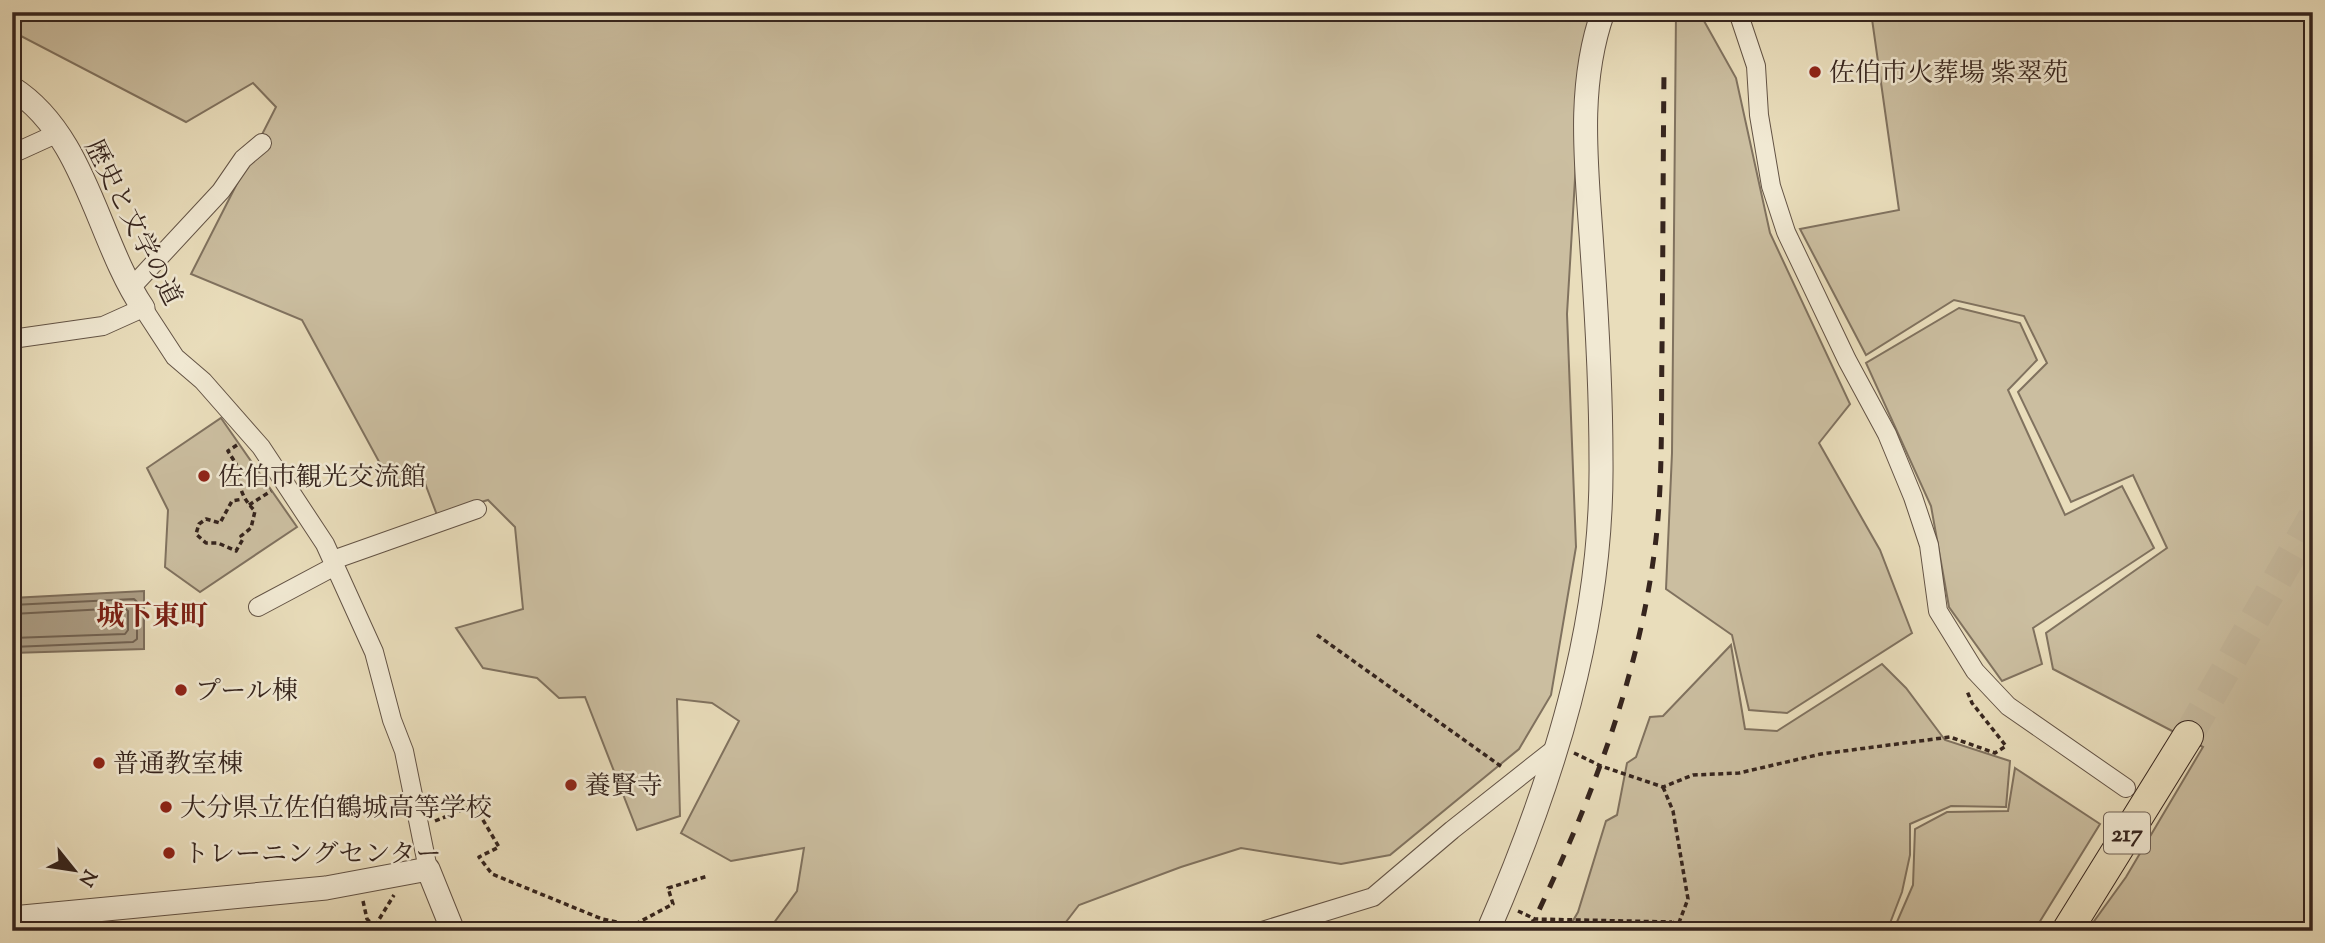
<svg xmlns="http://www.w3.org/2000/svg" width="2325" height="943" viewBox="0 0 2325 943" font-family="'Sorts Mill Goudy','Noto Serif JP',serif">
<rect width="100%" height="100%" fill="#e9ddbb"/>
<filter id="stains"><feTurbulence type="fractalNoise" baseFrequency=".00286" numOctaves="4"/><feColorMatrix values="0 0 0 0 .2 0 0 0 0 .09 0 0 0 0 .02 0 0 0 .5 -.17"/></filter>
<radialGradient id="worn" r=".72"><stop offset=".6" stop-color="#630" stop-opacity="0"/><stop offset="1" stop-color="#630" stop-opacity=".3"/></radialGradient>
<g fill="#cbbea0" stroke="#80725f" stroke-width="2">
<path d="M25,12H1598L1577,145L1567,314L1576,547L1551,695L1519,749L1390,855L1341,864L1241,848L1181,867L1079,905L1059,931H768L797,891L804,848L731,861L681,833L739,721L712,703L677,699L680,816L637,830L585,697L559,698L537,678L483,668L456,628L523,609L515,527L488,500L437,515L423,478L389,480L302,320L191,274L276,107L253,83L186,122L17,34Z"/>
<path d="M1676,12H1699L1736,78L1770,233L1850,404L1819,443L1880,550L1912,633L1787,713L1749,710L1732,635L1666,589L1672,453Z"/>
<path d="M1871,12H2313V931H2087L2126,877L2203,747L2053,669L2046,633L2167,548L2133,475L2071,502L2018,392L2047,363L2024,316L1954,300L1866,355L1800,229L1899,210Z"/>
<path d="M1959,308L2020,323L2037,360L2008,390L2065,515L2122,486L2154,548L2033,628L2042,664L2002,681L1949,607L1931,506L1866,363Z"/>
<path d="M221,418L297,527L200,592L165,567L168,510L147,468Z"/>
<path d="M1731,645L1745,729L1777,731L1882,664L1906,688L1945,740L2010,761L2006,807L1951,806L1910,824V855L1902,892L1887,931H1567L1578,912L1606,821L1617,815L1627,763L1636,757L1650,717L1663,716Z"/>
<path d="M2015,768L2100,824L2034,931H1893L1913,885L1915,829L1947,812L2008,811Z"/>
</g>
<path fill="#ac9e86" stroke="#7d6e5c" stroke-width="2" d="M144,591V649L12,653V598Z"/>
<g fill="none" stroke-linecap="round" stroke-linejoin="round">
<g stroke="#716252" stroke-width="2">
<path d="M12,605L134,599L137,602V639L133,642L12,647"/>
<path d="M12,614L125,608L128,611V630L125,634L12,638"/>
</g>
<path stroke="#c5b89c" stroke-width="30" stroke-dasharray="30 15" stroke-linecap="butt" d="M2188,736L2313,517"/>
<defs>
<g id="minor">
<path d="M1738,12L1756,66L1759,115L1771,186L1786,232L1847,360L1887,434L1913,497L1929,545L1938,611L1975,671L2008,706L2126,788"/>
<path d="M12,154L56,134"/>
<path d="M130,289L221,191L243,159L262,143"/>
<path d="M12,339L103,326L143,308L175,357L203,381L261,447L325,544L374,652L392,720L404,751L428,869"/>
<path d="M333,560L477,509"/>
<path d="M258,607L335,566"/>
<path d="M1262,931L1373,897L1452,830L1557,747"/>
</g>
<g id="tertiary">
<path d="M12,88C86,135 97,240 143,308"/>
<path d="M12,918L326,888L428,869L453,931"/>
<path d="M1488,931C1553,781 1603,626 1601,460C1601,390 1597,319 1592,249C1587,170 1576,88 1603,12"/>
</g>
<path id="trunk" d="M2067,931L2188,736"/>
</defs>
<use href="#minor" stroke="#635345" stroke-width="20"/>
<use href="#tertiary" stroke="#635345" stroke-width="25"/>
<use href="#trunk" stroke="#36251e" stroke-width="32"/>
<g stroke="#36251e" stroke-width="3.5" stroke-dasharray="5 3.5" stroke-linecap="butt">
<path d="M237,445L228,451L236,464L230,467C243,484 237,493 255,511L251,528L241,536L243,539L236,551L218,543H206L196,534L199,524L206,519L220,523L232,501L243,499"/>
<path d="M249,505L271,491"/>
<path d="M1317,635L1502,767"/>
<path d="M1574,753L1601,766L1663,787L1693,775L1739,773L1821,754L1950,737L1995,753L2006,746L1972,703L1967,691"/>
<path d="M1663,787L1673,811L1688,899L1678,925L1672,922L1669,931"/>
<path d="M435,821L474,805L499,847L479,857L492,874L602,919L622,923L630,927L673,904L668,888L708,876"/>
<path d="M363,901L367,919L380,931"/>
<path d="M1518,911L1535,919L1672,922"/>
<path d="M375,926L394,895"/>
</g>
<use href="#minor" stroke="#f1e9d3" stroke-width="18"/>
<use href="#tertiary" stroke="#f1e9d3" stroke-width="23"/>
<use href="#trunk" stroke="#e9ddbb" stroke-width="30"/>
<path stroke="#36251e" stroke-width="5" stroke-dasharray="12 12" stroke-linecap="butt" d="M1529,931C1589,807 1640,677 1656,539C1663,476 1661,412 1662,349C1663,257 1663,165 1664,73"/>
</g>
<g fill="#8f2418" stroke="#f1e9d3" stroke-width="2.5">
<circle cx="1815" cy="72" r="7"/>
<circle cx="204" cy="476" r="7"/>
<circle cx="181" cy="690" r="7"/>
<circle cx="99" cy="763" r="7"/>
<circle cx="571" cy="785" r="7"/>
<circle cx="166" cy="807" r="7"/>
<circle cx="169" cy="853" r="7"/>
</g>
<g text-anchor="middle" stroke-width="5" stroke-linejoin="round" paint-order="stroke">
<rect fill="#f1e9d3" stroke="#6e6054" stroke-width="2" x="2104" y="812.5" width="46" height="41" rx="5"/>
<g font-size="24" font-weight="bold" fill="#36251e">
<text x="2127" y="841">217</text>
</g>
<g font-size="26" fill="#36251e" stroke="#f1e9d3" text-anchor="start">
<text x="1829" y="81">佐伯市火葬場 紫翠苑</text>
<text x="218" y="485">佐伯市観光交流館</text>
<text x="195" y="699">プール棟</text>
<text x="113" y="772">普通教室棟</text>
<text x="585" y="794">養賢寺</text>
<text x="180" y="816">大分県立佐伯鶴城高等学校</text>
<text x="183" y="862">トレーニングセンター</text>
</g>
<g font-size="26" fill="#36251e" stroke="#f1e9d3">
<text transform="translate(134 222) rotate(63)" y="9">歴史と文学の道</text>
</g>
<g font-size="28" font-weight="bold" fill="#7a1f14" stroke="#f1e9d3">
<text x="152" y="625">城下東町</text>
</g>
</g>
<rect width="2325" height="943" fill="none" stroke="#e9ddbb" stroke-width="42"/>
<rect x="14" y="14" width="2297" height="915" fill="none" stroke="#36251e" stroke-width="3.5"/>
<rect x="21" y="21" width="2283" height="901" fill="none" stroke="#36251e" stroke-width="2"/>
<g transform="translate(74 870) rotate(120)" stroke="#f1e9d3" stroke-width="5" paint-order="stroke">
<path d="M0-5L12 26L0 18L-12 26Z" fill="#36251e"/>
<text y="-10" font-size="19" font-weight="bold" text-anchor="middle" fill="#36251e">N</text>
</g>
<rect width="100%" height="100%" filter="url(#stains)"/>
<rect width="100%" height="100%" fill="url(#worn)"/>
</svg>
